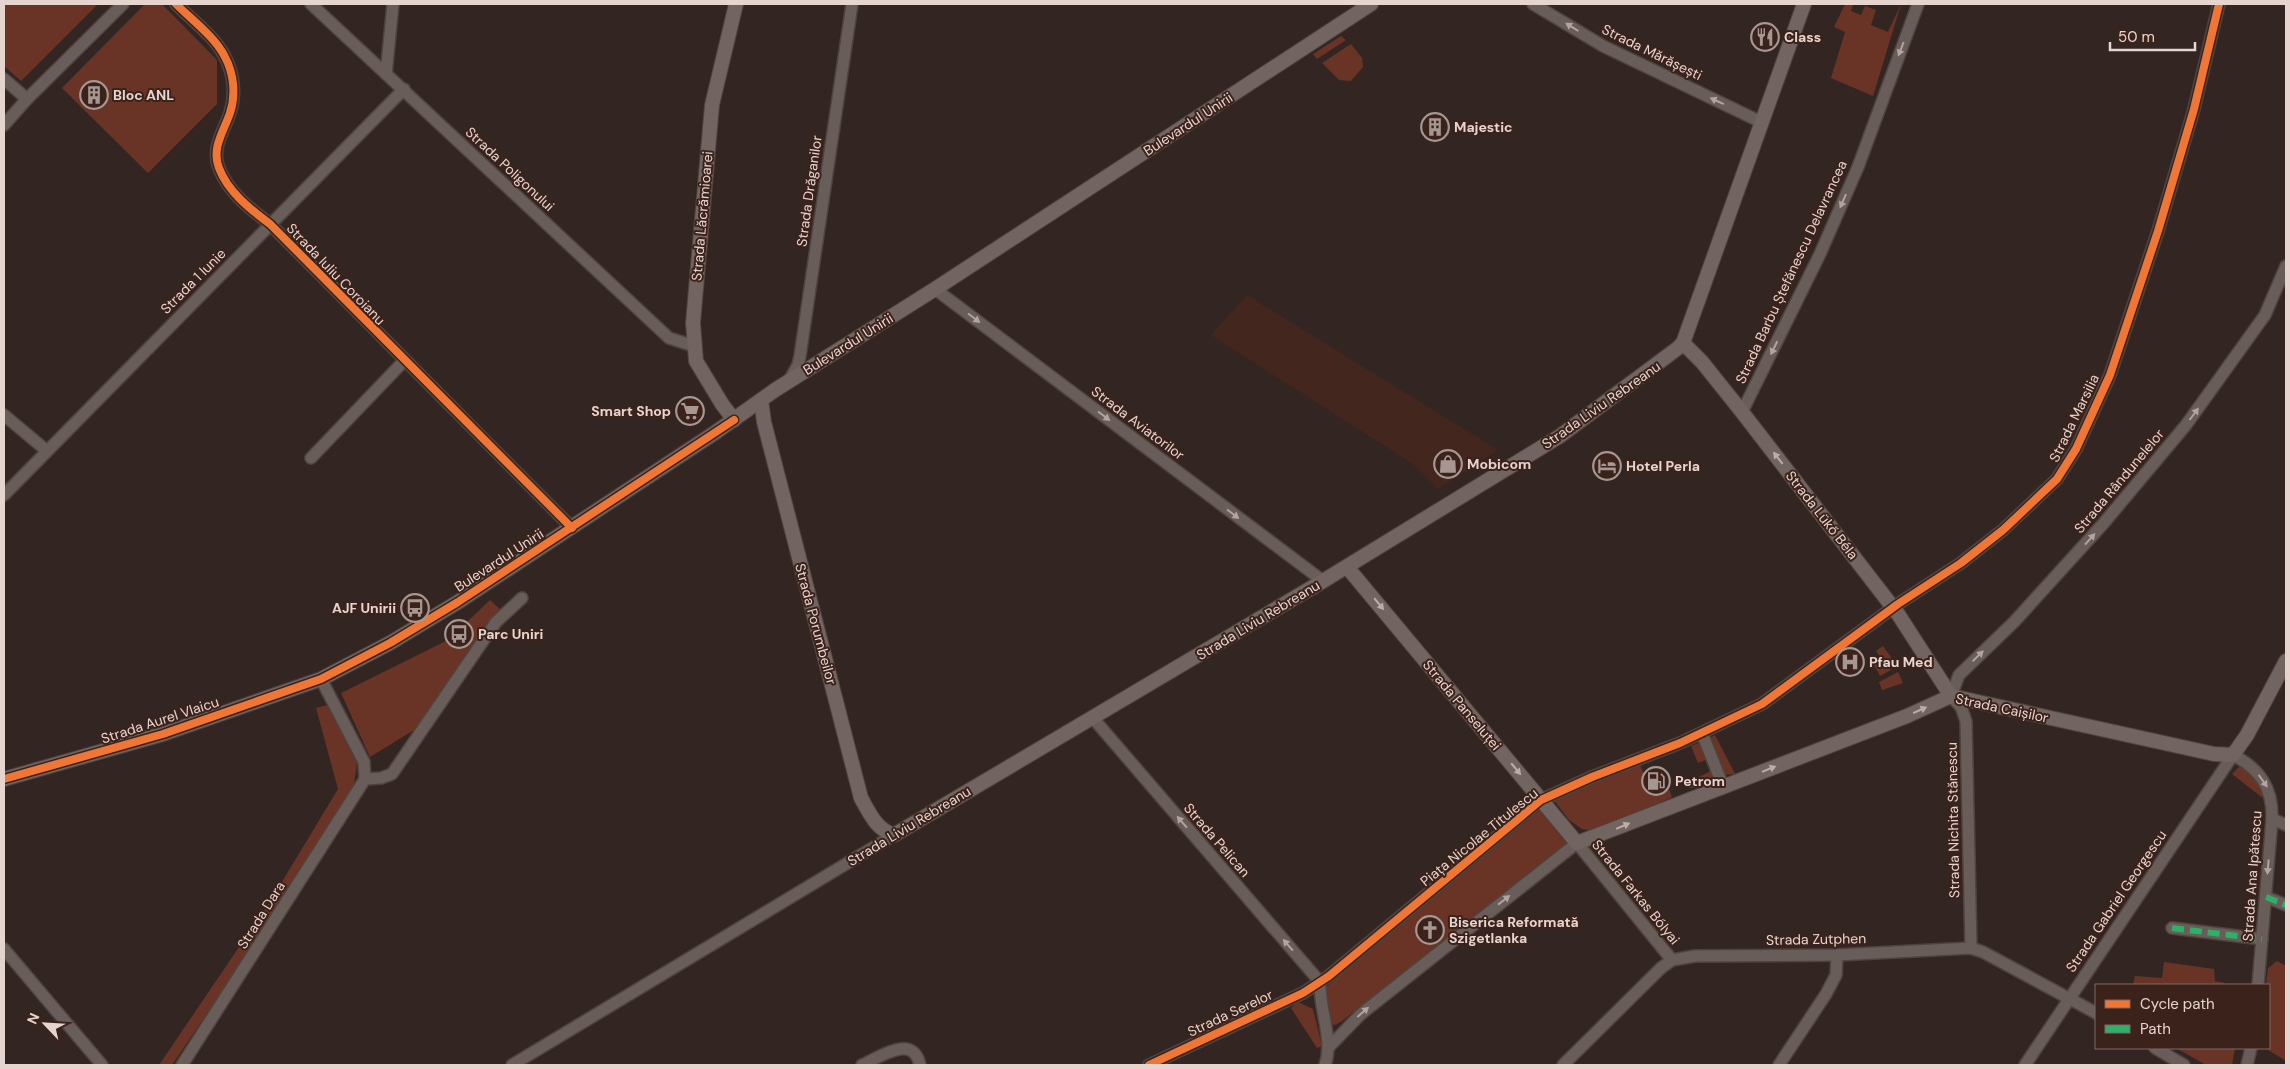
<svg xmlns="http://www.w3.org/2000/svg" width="2290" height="1069" viewBox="0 0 2290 1069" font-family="'DM Sans',sans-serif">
<rect width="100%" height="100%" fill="#332622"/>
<path fill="#43261e" d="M1247,295L1498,450L1438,489L1413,464L1211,335Z"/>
<g fill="#693425">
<path d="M4,4H98L21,81L4,66Z"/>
<path d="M145,4H162L217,60V104L148,173L62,88Z"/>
<path d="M1845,4L1853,5L1851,11L1861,15L1865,6L1876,10L1871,25L1888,32L1901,4L1873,96L1831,78L1845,32L1834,27Z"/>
<path d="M1341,36L1346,40L1317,59L1313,54Z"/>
<path d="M1351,44L1362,58L1363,67L1351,81L1339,80L1322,63Z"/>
<path d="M490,600L504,613L427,722L370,757L341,693L448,640Z"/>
<path d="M1883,646L1893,660L1887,664L1891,670L1880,676L1873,663L1880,657L1876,651Z"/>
<path d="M1898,672L1903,683L1882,690L1879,682Z"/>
<path d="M327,705L357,763L353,791L273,916L172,1065H159L271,900L338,789L316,708Z"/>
<path d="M1715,735L1735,774L1723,775L1710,738Z"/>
<path d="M1701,742L1708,759L1698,763L1691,746Z"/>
<path d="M1640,764L1650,793L1656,790L1658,794L1669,789L1672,797L1600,832L1582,829L1569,820L1553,799L1596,779Z"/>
<path d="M2242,764L2261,783L2264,799L2232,774Z"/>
<path d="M1711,771L1715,779L1694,788H1689L1688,782Z"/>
<path d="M1540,810L1568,842L1342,1021L1335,1025L1329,1024L1325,988Z"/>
<path d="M2277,961L2286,966V1061L2265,1048H2269V985H2266L2268,968Z"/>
<path d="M2164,962L2214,969L2215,981L2225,983L2224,985H2133L2135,976L2162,978Z"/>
<path d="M1298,1002L1313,1009L1322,1046L1317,1048L1291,1008Z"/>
<path d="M2176,1048H2235L2232,1065H2206Z"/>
</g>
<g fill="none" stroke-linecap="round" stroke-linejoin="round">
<defs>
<g id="minor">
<path d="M176,4C192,20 215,37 225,57C234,74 236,95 230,113C224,131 211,148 219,168C228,192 250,209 270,224L572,528"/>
<path d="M311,4L669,338L694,346"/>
<path d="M1533,4L1603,46L1761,122"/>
<path d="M386,74L393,4"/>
<path d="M4,79L27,99"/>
<path d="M4,125L27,99L123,4"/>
<path d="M935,289L1323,581"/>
<path d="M789,381L798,365L800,356L852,4"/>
<path d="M1742,412L1820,254L1858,167L1918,4"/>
<path d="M4,415L47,451"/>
<path d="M311,458L404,361"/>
<path d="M4,495L404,89"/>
<path d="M321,679L364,762L365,779"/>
<path d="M1092,717L1320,982"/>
<path d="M1702,733L1723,786"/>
<path d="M2272,819L2286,825"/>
<path d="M2266,897L2286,905"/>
<path d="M2172,928L2262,939"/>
<path d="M1971,948L1966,721L1961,707L1951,696L1959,675L2014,622L2103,524L2186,425L2265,315L2286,266"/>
<path d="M4,949L102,1065"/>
<path d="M1320,982C1319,1010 1334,1040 1325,1065"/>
<path d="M1329,1047L1361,1014L1577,843L1672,960"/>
<path d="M2155,1048L2184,1065"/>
<path d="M182,1065L365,779L381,778L392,774L496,622L522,598"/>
<path d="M512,1065L894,835"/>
<path d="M862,1065C880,1057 913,1033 920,1065"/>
<path d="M1149,1065L1303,993L1329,976L1541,800L1592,777L1680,743L1762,704L1898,604L1961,563L2003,530L2057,479L2076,449L2110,375L2158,231L2194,109L2219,4"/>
<path d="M1563,1065L1661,968L1672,960L1695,956L1837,955L1971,948L1983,952L2096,1013"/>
<path d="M1779,1065L1826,994L1836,975L1837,955"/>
<path d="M2025,1065L2233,755C2260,769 2273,788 2272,819L2258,985"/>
<path d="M2247,1065L2251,1048"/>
</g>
<g id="major">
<path d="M1683,343L1702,362L1742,412L1898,614L1951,696"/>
<path d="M761,400L764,422L861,798C870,814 876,829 894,835L1323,581L1560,436L1678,348L1683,343L1804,4"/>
<path d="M734,420L722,404L696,361L693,323L712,105L736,4"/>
<path d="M1347,567L1577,843L1907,716L1951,696L2214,754L2233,755L2247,735L2286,661"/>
<path d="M4,779L163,734L321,679L390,643L458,602L716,432L775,390L935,289L1371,4"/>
</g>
</defs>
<use href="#minor" stroke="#4f433f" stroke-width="14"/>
<use href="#major" stroke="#4f433f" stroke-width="16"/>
<use href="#minor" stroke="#695d5a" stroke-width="11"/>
<use href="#major" stroke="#726460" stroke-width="14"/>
<g stroke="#2db169" stroke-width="6" stroke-dasharray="12 6" stroke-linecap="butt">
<path d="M2266,897L2286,905"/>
<path d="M2172,928L2262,939"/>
</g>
<defs>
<g id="cycleway">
<path d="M176,4C192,20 215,37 225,57C234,74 236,95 230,113C224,131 211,148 219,168C228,192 250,209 270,224L572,528"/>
<path d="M4,779L163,734L321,679L390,643L458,602L734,420"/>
<path d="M1149,1065L1303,993L1329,976L1541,800L1592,777L1680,743L1762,704L1898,604L1961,563L2003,530L2057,479L2076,449L2110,375L2158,231L2194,109L2219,4"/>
</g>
</defs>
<use href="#cycleway" stroke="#3b221a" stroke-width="11"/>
<use href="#cycleway" stroke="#f07635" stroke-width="8"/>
</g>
<defs><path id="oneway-solid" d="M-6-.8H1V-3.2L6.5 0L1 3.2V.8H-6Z" transform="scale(1.25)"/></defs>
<g fill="#b4a4a0">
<use href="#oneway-solid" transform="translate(1572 27) rotate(-148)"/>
<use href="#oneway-solid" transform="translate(1901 49) rotate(111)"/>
<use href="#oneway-solid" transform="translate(1717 101) rotate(-155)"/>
<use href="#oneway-solid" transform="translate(1843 201) rotate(114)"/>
<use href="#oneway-solid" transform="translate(974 318) rotate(37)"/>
<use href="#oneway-solid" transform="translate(1774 348) rotate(116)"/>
<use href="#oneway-solid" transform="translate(2194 414) rotate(-53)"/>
<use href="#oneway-solid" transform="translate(1104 416) rotate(37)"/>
<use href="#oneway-solid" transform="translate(1233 514) rotate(37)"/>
<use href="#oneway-solid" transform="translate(2090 539) rotate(-48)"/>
<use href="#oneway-solid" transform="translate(1978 656) rotate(-44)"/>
<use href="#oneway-solid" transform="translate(2263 781) rotate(55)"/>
<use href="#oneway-solid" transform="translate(1182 822) rotate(-131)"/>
<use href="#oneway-solid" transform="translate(2268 867) rotate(95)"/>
<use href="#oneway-solid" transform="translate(1504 900) rotate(-38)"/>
<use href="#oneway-solid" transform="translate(1288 945) rotate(-131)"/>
<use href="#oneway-solid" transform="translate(1363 1012) rotate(-41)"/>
</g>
<g fill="#bdada8">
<use href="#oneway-solid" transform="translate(1778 458) rotate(-128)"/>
<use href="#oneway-solid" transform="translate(1379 604) rotate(50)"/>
<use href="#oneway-solid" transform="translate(1920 710) rotate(-24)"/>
<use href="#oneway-solid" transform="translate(1516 769) rotate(50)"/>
<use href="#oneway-solid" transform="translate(1769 769) rotate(-22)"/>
<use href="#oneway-solid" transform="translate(1623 826) rotate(-23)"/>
</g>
<defs>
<symbol id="restaurant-ring" viewBox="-11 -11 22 22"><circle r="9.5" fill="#3b221a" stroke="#a79792" stroke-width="1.5"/><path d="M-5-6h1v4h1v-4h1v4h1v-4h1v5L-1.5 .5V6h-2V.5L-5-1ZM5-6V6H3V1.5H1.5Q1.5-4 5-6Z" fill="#a79792"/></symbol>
<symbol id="building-ring" viewBox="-11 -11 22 22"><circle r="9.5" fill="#3b221a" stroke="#a79792" stroke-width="1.5"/><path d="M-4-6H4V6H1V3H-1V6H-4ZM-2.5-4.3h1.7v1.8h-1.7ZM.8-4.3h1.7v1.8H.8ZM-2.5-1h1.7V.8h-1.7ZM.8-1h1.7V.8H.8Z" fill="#a79792"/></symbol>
<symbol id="supermarket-ring" viewBox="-11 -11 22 22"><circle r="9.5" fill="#3b221a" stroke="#a79792" stroke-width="1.5"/><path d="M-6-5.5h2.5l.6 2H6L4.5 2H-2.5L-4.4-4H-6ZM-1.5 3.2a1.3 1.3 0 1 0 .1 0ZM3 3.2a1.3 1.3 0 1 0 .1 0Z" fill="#a79792"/></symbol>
<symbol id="shop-ring" viewBox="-11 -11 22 22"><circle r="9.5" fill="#3b221a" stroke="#a79792" stroke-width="1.5"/><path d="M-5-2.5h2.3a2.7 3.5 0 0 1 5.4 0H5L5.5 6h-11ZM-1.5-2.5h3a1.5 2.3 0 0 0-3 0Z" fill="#a79792"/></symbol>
<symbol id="hotel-ring" viewBox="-11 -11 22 22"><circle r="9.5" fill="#3b221a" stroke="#a79792" stroke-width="1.5"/><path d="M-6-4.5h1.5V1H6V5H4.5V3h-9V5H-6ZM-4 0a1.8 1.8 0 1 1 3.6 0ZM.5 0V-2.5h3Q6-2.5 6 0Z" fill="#a79792"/></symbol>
<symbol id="bus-ring" viewBox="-11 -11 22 22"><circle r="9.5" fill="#3b221a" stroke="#a79792" stroke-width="1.5"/><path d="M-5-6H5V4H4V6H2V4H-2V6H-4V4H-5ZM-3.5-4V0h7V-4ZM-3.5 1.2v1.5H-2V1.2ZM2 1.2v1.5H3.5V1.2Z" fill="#a79792"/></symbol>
<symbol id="hospital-ring" viewBox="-11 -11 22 22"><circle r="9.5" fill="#3b221a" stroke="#a79792" stroke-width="1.5"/><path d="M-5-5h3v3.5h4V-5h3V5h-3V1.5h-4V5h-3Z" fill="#a79792"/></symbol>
<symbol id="fuel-ring" viewBox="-11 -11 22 22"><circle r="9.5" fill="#3b221a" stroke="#a79792" stroke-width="1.5"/><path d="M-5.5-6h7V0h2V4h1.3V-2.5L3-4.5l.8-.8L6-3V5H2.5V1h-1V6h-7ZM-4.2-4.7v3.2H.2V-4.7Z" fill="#a79792"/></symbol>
<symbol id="church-ring" viewBox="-11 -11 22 22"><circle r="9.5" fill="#3b221a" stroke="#a79792" stroke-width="1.5"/><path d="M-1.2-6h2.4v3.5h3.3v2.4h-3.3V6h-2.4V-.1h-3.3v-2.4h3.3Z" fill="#a79792"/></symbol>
</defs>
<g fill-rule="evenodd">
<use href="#restaurant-ring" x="1749" y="21" width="32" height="32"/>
<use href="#building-ring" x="78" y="79" width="32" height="32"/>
<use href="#building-ring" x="1419" y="111" width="32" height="32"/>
<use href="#supermarket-ring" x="674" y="395" width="32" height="32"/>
<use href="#shop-ring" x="1432" y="448" width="32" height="32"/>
<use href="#hotel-ring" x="1591" y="450" width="32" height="32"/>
<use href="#bus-ring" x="399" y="592" width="32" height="32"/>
<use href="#bus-ring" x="443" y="618" width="32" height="32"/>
<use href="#hospital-ring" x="1834" y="646" width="32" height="32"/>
<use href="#fuel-ring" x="1640" y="765" width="32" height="32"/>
<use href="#church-ring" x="1414" y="914" width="32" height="32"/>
</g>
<g text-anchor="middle" stroke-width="4" stroke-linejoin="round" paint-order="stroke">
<g font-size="14" font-weight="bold" fill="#e6d4cf" stroke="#3b221a" text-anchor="start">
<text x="1784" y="42">Class</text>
<text x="113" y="100">Bloc ANL</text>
<text x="1454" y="132">Majestic</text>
<text x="671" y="416" text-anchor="end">Smart Shop</text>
<text x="1467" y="469">Mobicom</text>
<text x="1626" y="471">Hotel Perla</text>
<text x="396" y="613" text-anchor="end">AJF Unirii</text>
<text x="478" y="639">Parc Uniri</text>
<text x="1869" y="667">Pfau Med</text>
<text x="1675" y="786">Petrom</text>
<text x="1449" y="927">Biserica Reformată<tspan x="1449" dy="16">Szigetlanka</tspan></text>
</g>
<g font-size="14" fill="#e6d4cf" stroke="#3b221a">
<text transform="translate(1652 52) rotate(26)" y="5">Strada Mărășești</text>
<text transform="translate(1188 124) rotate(-33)" y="5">Bulevardul Unirii</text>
<text transform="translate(510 169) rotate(43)" y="5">Strada Poligonului</text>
<text transform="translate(809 191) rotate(-82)" y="5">Strada Drăganilor</text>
<text transform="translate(702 216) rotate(-85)" y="5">Strada Lăcrămioarei</text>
<text transform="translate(1791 272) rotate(-65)" y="5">Strada Barbu Ștefănescu Delavrancea</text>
<text transform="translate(336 274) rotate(46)" y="5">Strada Iuliu Coroianu</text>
<text transform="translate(193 281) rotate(-45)" y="5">Strada 1 Iunie</text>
<text transform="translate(848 344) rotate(-32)" y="5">Bulevardul Unirii</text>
<text transform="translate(1601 405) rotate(-35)" y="5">Strada Liviu Rebreanu</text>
<text transform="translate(2074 418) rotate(-64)" y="5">Strada Marsilia</text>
<text transform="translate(1138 423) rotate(37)" y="5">Strada Aviatorilor</text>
<text transform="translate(2119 481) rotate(-50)" y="5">Strada Rândunelelor</text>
<text transform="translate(1822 515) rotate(52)" y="5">Strada Lükő Béla</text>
<text transform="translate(499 560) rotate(-33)" y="5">Bulevardul Unirii</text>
<text transform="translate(1258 620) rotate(-31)" y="5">Strada Liviu Rebreanu</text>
<text transform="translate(816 624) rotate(75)" y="5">Strada Porumbeilor</text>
<text transform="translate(1462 705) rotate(50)" y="5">Strada Panseluței</text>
<text transform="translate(2002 708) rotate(12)" y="5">Strada Caișilor</text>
<text transform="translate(160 720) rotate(-18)" y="5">Strada Aurel Vlaicu</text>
<text transform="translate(1953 820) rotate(-91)" y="5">Strada Nichita Stănescu</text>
<text transform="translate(909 826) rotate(-31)" y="5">Strada Liviu Rebreanu</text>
<text transform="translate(1479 837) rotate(-39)" y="5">Piața Nicolae Titulescu</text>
<text transform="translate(1217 840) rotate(49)" y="5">Strada Pelican</text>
<text transform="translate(2252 876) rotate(-86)" y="5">Strada Ana Ipătescu</text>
<text transform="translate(1636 892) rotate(51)" y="5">Strada Farkas Bólyai</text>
<text transform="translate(2116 901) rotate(-56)" y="5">Strada Gabriel Georgescu</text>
<text transform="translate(261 915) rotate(-58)" y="5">Strada Dara</text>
<text transform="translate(1816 939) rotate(-1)" y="5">Strada Zutphen</text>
<text transform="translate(1230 1013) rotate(-25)" y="5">Strada Serelor</text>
</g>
</g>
<rect width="2290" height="1069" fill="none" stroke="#e6d4cf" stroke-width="10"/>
<rect x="2095" y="984" width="175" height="65" fill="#3b221a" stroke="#7f6962"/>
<rect x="2105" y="1000" width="25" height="8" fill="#f07635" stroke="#7f6962"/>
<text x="2140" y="1009" font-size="15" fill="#e6d4cf">Cycle path</text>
<rect x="2105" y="1025" width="25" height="8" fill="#2db169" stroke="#7f6962"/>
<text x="2140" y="1034" font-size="15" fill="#e6d4cf">Path</text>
<g transform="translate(45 1024) rotate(295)" stroke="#3b221a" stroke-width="4" paint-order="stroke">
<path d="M0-4L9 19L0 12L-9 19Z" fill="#e6d4cf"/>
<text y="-8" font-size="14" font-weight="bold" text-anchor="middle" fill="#e6d4cf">N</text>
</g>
<path d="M2110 42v8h85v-8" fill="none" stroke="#e6d4cf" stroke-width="2.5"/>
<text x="2118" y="42" font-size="15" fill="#e6d4cf" stroke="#3b221a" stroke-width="4" paint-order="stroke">50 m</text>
</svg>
